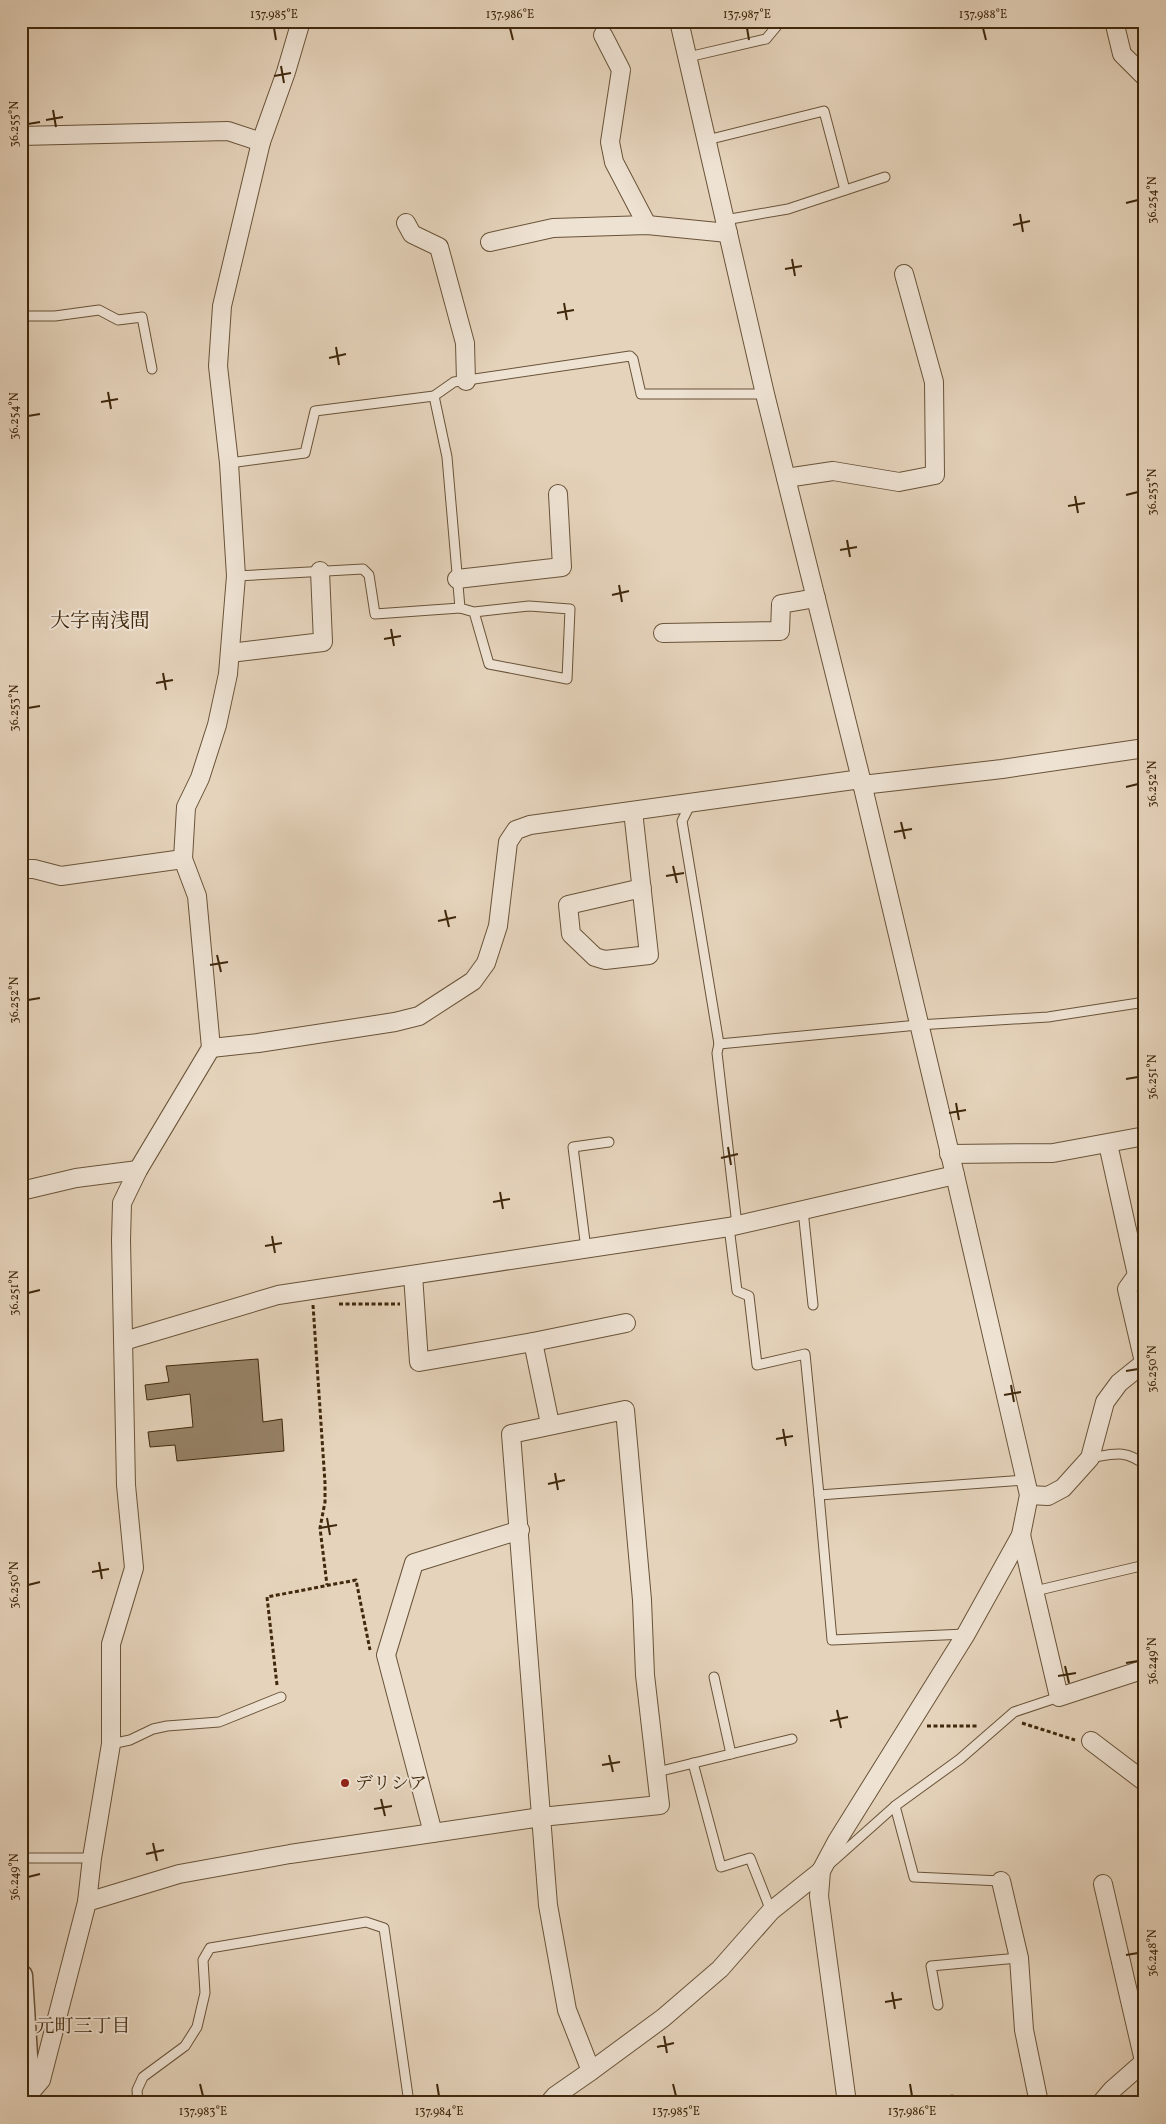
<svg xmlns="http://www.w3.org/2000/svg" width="1166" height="2124" viewBox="0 0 1166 2124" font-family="Vollkorn,'Noto Serif JP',serif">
<rect width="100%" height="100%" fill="#e5d3bb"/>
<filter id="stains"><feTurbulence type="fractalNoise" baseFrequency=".004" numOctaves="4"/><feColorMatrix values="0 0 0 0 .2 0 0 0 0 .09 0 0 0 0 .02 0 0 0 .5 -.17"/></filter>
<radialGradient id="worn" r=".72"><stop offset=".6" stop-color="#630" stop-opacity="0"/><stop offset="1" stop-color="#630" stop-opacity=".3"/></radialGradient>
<path fill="#968167" stroke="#40280c" d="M258,1359L263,1422L282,1419L284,1451L177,1461L175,1445L150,1447L148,1432L193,1427L190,1394L147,1400L145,1385L169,1382L166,1366Z"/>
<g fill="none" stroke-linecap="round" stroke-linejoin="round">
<defs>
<g id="service">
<path d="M688,57L766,39L781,21"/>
<path d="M707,140L824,111L845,190"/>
<path d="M725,220L788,209L885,177"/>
<path d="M21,316H55L99,310L118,320L142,317L152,369"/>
<path d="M434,396L447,457L460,608L474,612L489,664L567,679L570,609L529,606L474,612"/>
<path d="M229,463L305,453L315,411L434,396L454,382L630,356L633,359L641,394H765"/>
<path d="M236,576L363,569L369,575L375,614L460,608"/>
<path d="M691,803L682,821L719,1044L918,1025L1048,1017L1145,1002"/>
<path d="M719,1044L717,1053L737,1225"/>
<path d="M803,1210L813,1305"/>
<path d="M729,1227L737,1291L749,1296L757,1365L805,1354L819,1495L1026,1480"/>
<path d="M586,1249L573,1147L609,1142"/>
<path d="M1090,1458C1114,1454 1125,1449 1145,1465"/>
<path d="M819,1495L832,1640L965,1634"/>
<path d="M1035,1591L1145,1565"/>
<path d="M714,1677L731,1754"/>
<path d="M111,1744L130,1740L153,1729L167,1726L219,1722L281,1697"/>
<path d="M693,1763L721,1867L750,1858L771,1911"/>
<path d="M657,1772L792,1739"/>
<path d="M895,1806L914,1877L1001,1881"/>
<path d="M21,1858H92"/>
<path d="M831,1863L895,1806L960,1759L1014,1712L1059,1697"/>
<path d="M938,2005L931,1966L1019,1958"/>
<path d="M952,2100V2103"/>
<path d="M138,2103L137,2090L143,2077L185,2046L197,2027L205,1993L203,1960L210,1948L366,1922L384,1928L409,2103"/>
</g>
<g id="minor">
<path d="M679,21L765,394L861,779L955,1175L1029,1495L1021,1535L966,1634L837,1841L821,1871L819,1896L847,2103"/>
<path d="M1114,21L1122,54L1145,77"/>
<path d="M603,35L621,70L610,142L614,162L647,225"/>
<path d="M21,136L228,131L261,142"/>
<path d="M406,223L412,234L439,247L465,343L466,381"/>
<path d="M490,242L553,228L647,225L728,233"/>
<path d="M786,478L833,471L899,482L935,475L934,382L904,274"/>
<path d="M457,579L562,567L558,494"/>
<path d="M663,633L780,631L781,604L816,598"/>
<path d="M230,653L323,642L320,571"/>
<path d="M862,785L1002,769L1145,748"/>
<path d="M633,811L649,955L605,960L595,957L571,934L568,905L642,888"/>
<path d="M21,869H34L61,876L183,859"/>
<path d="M211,1048L258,1043L395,1022L419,1016L473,981L486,963L498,926L508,842L516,830L530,825L861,779"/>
<path d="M1108,1144L1137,1275L1127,1289L1144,1362"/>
<path d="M949,1154L1053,1153L1145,1136"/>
<path d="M21,1191L76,1178L138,1170"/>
<path d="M413,1275L419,1362L533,1342"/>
<path d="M124,1341L278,1295L729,1227L955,1175"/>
<path d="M550,1424L533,1342L626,1323"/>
<path d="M1029,1495L1048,1496L1063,1488L1090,1458L1105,1402L1119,1383L1145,1362"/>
<path d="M1021,1535L1059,1697L1145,1669"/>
<path d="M1091,1741L1145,1782"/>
<path d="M433,1833L386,1655L414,1563L520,1530"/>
<path d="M1001,1881L1019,1958L1024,2030L1039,2103"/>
<path d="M1103,1884L1144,2061"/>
<path d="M87,1902L179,1874L290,1854L541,1817L660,1805L645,1675L642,1600L625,1410L511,1434L548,1905L567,2010L591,2071"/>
<path d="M29,2094L41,2080L87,1902L92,1858L111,1744V1644L134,1568L126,1485L121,1240L122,1203L138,1170L211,1048L197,896L183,859L186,807L200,778L217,725L228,674L236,576L229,463L218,366L222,306L261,142L286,72L301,21"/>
<path d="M549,2103L555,2096L591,2071L663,2018L720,1969L771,1911L821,1871"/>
<path d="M1101,2103L1112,2090L1145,2061"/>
</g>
<path id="tertiary" d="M21,1976L29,2103"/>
</defs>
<use href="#service" stroke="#695338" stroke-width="11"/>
<use href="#minor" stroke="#695338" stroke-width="20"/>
<use href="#tertiary" stroke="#695338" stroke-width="25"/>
<g stroke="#40280c" stroke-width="3" stroke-dasharray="4 2.5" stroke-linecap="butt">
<path d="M339,1304H400"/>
<path d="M313,1305L325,1483V1502L320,1528L327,1585"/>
<path d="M277,1685L267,1597L356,1580L370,1650"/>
<path d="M1022,1723L1075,1740"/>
<path d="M927,1726H978"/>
</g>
<use href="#service" stroke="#eee2d3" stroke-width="9"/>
<use href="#minor" stroke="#eee2d3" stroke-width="18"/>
<use href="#tertiary" stroke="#eee2d3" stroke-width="22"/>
</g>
<path fill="none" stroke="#40280c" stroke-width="2" d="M274,28L276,40M510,28L513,40M747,28L749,40M983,28L986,40M281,66L284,83M274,76L291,73M53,110L56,127M46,120L63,117M28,124L40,122M1126,203L1138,200M1020,214L1023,232M1013,225L1030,221M792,259L795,276M785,269L802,266M564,303L567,320M557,313L574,310M336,347L339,365M329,358L346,354M108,392L111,409M101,402L118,399M28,416L40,414M1126,495L1138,492M1075,496L1078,513M1068,506L1085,503M847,540L850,557M840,550L857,547M619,585L622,602M612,595L629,591M391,629L394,646M384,639L401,636M163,673L166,690M156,683L173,680M28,708L40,706M1126,787L1138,784M901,822L905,839M894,832L912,829M673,866L677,883M666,876L684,873M445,910L449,927M438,921L456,917M217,955L221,972M210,965L228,962M28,1000L40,998M1126,1079L1138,1077M956,1103L959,1120M949,1113L966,1110M728,1147L731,1165M721,1158L738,1154M500,1192L503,1209M493,1202L510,1199M272,1236L275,1253M265,1246L282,1243M28,1293L40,1290M1126,1371L1138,1369M1011,1385L1014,1402M1004,1395L1021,1392M783,1429L786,1446M776,1439L793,1436M555,1473L558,1490M548,1484L565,1480M327,1518L330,1535M320,1528L337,1525M99,1562L102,1579M92,1572L109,1569M28,1585L40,1582M1126,1663L1138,1661M1065,1666L1069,1683M1058,1676L1076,1673M837,1710L841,1728M830,1721L848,1717M609,1755L613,1772M602,1765L620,1762M381,1799L385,1816M374,1809L392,1806M153,1843L157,1861M146,1854L164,1850M28,1877L40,1874M1126,1955L1138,1953M892,1992L895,2009M885,2002L902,1999M664,2036L667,2053M657,2047L674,2043M200,2084L203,2096M437,2084L439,2096M673,2084L676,2096M910,2084L912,2096"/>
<circle fill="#8f2418" stroke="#eee2d3" stroke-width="2" cx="345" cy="1783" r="5"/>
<g text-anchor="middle" stroke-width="4" stroke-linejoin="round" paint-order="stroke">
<g font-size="18" fill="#40280c" stroke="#eee2d3" text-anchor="start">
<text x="355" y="1789">デリシア</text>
</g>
<g font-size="19" fill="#40280c" stroke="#eee2d3">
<text x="83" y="2032">元町三丁目</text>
</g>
<g font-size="20" fill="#40280c" stroke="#eee2d3">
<text x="100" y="627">大字南浅間</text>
</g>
</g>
<rect width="1166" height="2124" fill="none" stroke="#e5d3bb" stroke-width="55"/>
<rect x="28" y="28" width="1110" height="2068" fill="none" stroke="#40280c" stroke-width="2"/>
<g font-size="12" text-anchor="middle" fill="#40280c">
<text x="274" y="18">137.985°E</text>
<text x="510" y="18">137.986°E</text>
<text x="747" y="18">137.987°E</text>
<text x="983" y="18">137.988°E</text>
<text transform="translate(14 124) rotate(-90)" y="4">36.255°N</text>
<text transform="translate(1152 200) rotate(-90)" y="4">36.254°N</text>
<text transform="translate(14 416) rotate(-90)" y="4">36.254°N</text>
<text transform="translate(1152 492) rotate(-90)" y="4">36.253°N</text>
<text transform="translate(14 708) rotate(-90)" y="4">36.253°N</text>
<text transform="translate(1152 784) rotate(-90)" y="4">36.252°N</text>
<text transform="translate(14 1000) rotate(-90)" y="4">36.252°N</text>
<text transform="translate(1152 1077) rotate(-90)" y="4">36.251°N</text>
<text transform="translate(14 1293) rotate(-90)" y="4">36.251°N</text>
<text transform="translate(1152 1369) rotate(-90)" y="4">36.250°N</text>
<text transform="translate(14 1585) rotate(-90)" y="4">36.250°N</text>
<text transform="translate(1152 1661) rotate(-90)" y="4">36.249°N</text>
<text transform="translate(14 1877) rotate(-90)" y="4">36.249°N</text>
<text transform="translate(1152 1953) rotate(-90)" y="4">36.248°N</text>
<text x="203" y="2115">137.983°E</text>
<text x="439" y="2115">137.984°E</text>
<text x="676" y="2115">137.985°E</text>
<text x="912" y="2115">137.986°E</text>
</g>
<rect width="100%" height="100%" filter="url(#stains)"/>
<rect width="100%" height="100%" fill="url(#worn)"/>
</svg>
